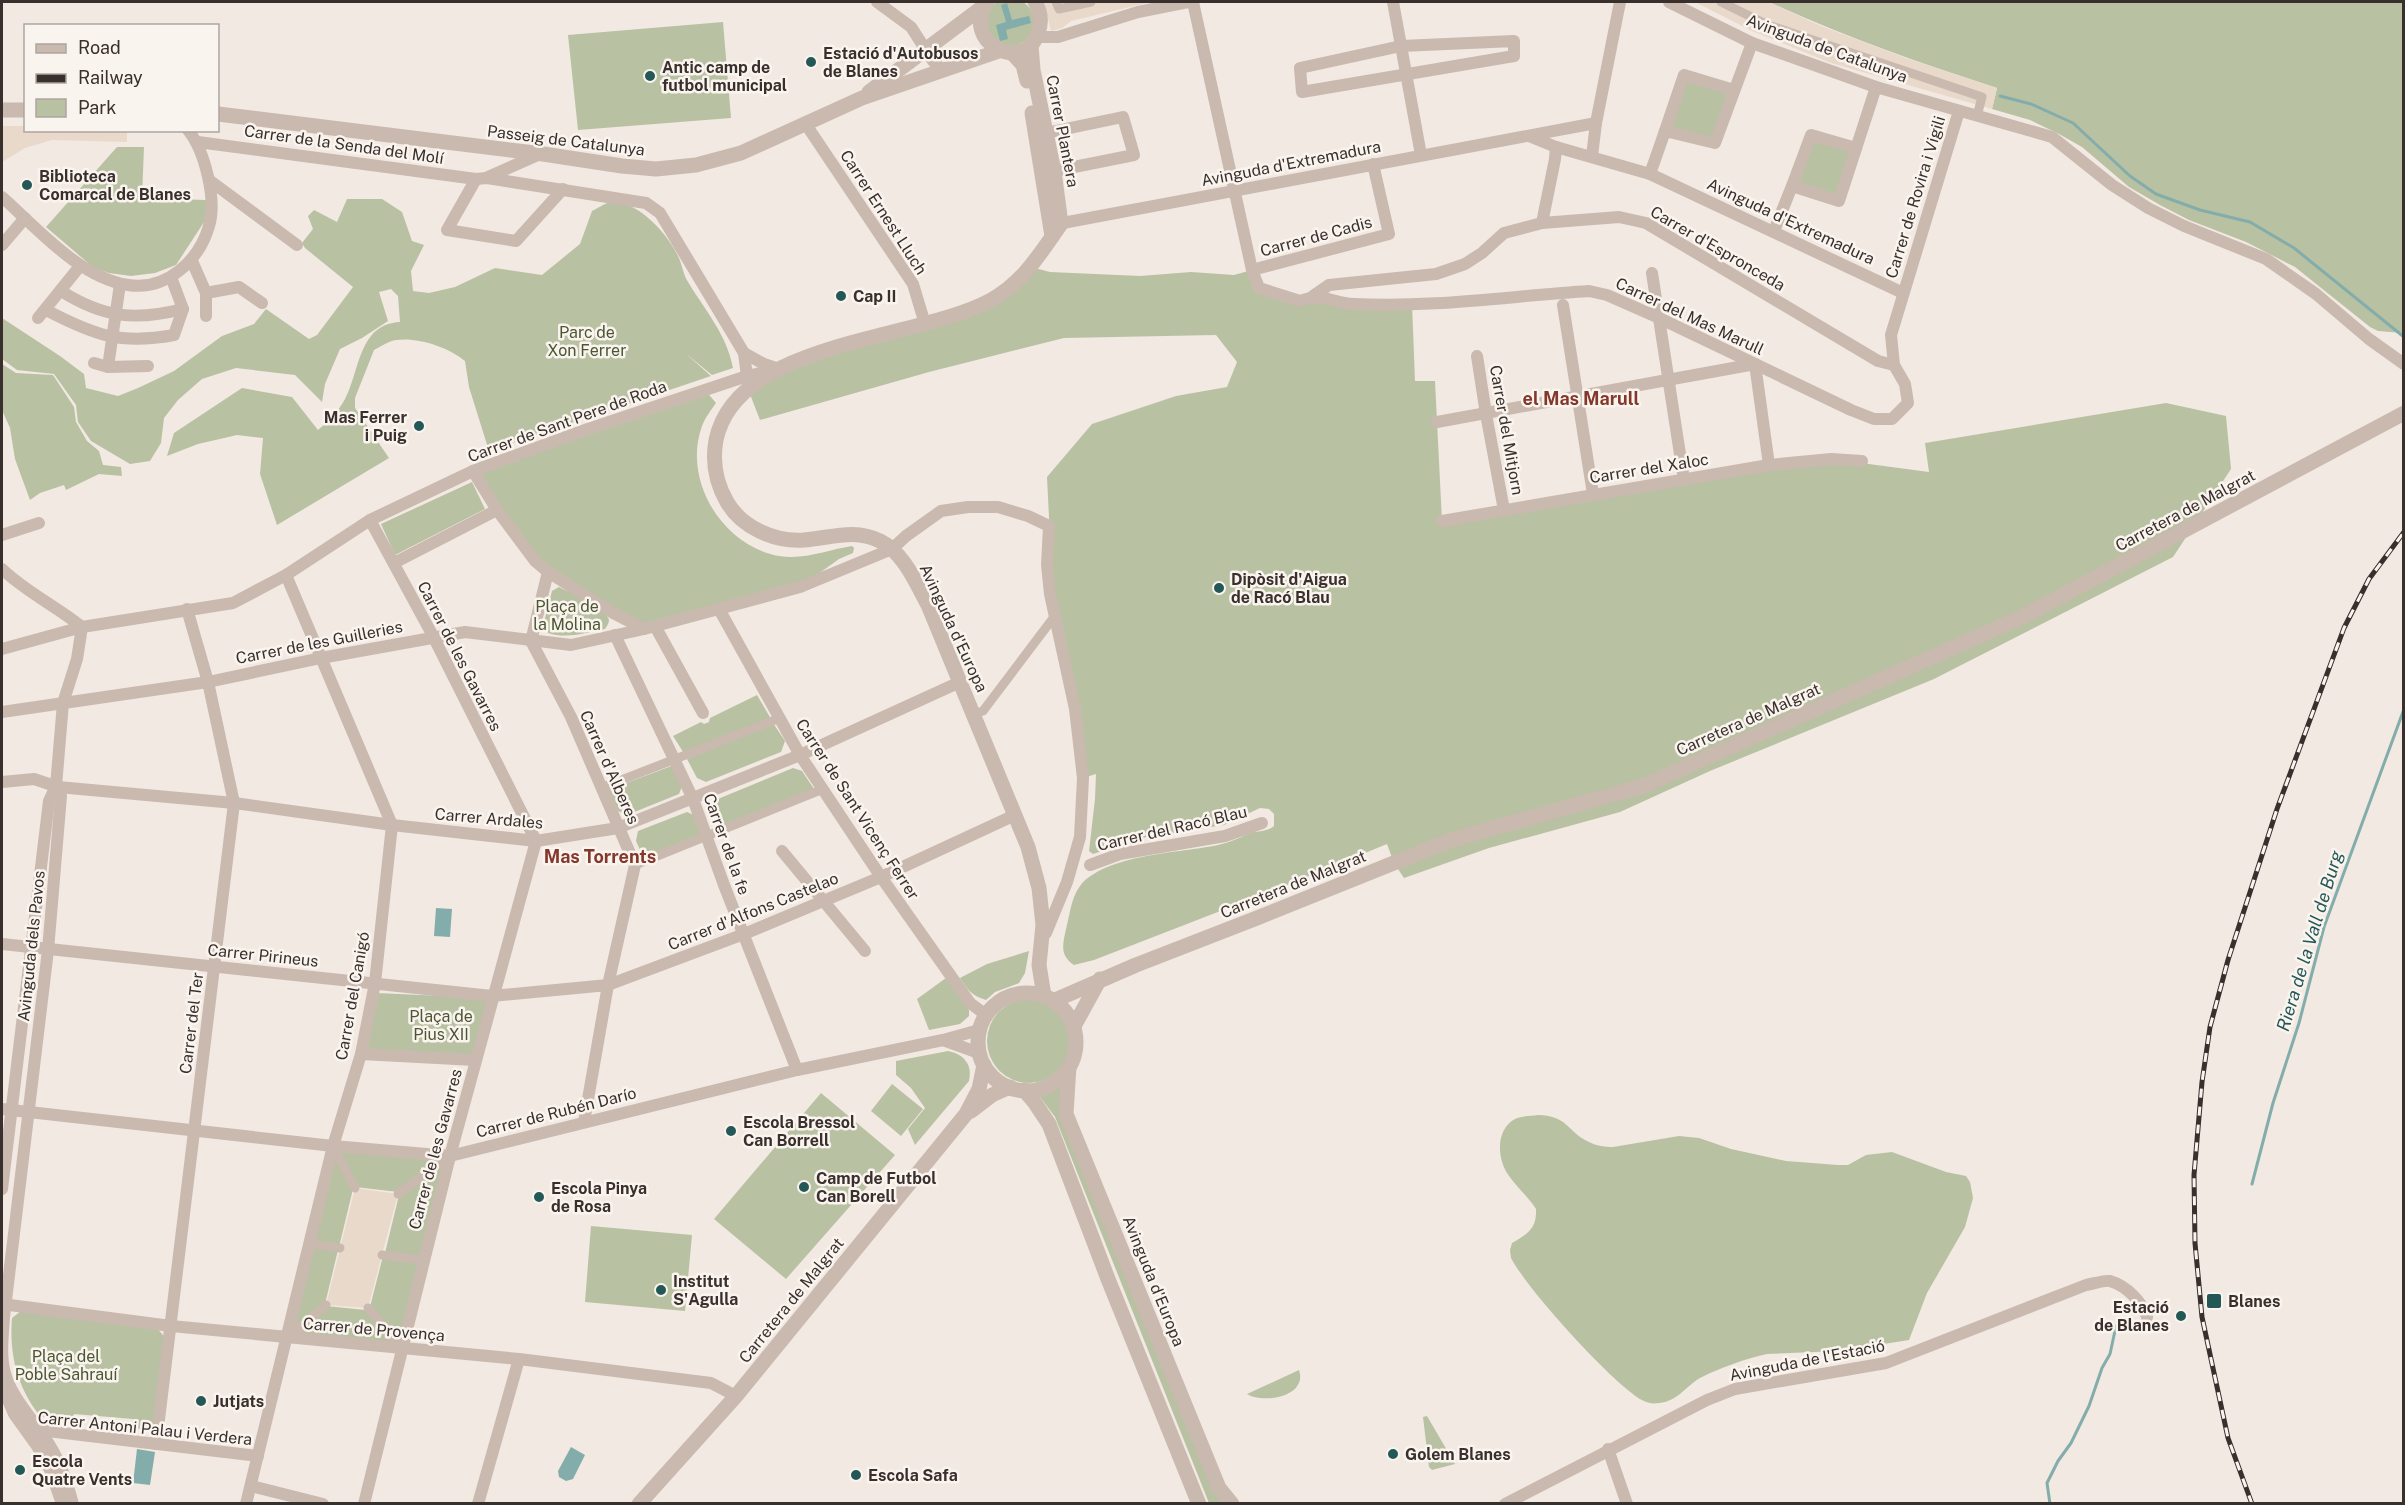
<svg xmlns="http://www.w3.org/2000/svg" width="2405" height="1505" viewBox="0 0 2405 1505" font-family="'Public Sans',sans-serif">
<rect width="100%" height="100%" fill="#f2e9e2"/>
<g fill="#b9c1a3">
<circle cx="1010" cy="22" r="24"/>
<path d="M1769,2H2403V333L2378,331L2370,327L2295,267L2246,242L2189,220L2160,205L2129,187L2082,147L2059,134L2030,120L1992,109L1997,88C1919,63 1843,36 1769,2Z"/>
<path d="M723,22L731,118L578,130L568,35Z"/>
<path d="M1684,75L1734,90L1715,143L1665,131Z"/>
<path d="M1809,135L1856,148L1835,200L1792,186Z"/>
<path d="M117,147H144L142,198L206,200V219L176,265L155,273L131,276L109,273L94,268L46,227Z"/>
<path d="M347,199H382L402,212L412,241L424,245L411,271L413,291L429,293L455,287L495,268L542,275L580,244L592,211C597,209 603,204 608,203C635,197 668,234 678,256C682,264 683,274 688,282C705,310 727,335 733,368L712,375L685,353L711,376L489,451L469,387L465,361C448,347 418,337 396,340C389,341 380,347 374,350L355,398V408L389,458L277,525L260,474L263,438L237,435L198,444L167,456L174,433L242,388L292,397L318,430C329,421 338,412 345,399C360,372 358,324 400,322L398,296L391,289L379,292L388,321L362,338L340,349L325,384L322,402L295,375L236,368L202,379L178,400L164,418L161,443L150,461L130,464L91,441L78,422L76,405L54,374L17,370L2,359V318L60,356L84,374L86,388L118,396L138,388L174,371L222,336L254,324L266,309L309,339L317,335L353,287L305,248L302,243L313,229L308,216L314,210L337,222Z"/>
<path d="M1031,267L1050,272L1140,276L1191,272L1234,275L1252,270L1259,288L1300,301L1412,304L1415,381H1435L1442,521L1831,459L1929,472L1925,443L2166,403L2226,416L2231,469L2173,557L1934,679L1710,771L1620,812L1489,848L1404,878L1394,863L1387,844L1280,888L1094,960L1074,965C1059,955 1063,944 1066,929C1070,914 1071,898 1080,886C1105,854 1181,853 1218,845C1228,843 1239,838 1248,834C1257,830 1266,833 1274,826V814L1269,809L1260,808L1224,825L1146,837L1099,852L1093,854L1089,851L1095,799L1096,774L1083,778L1054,617L1047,477L1092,424L1176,396L1227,387L1237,362L1216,335L1064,338L929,372L760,420L748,389L780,365L951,317Z"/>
<path d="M2,364L16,373L53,375L74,407L76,422L87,441L99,451L103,465L121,467L122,476L99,474L66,490L64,485L40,493L30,500L15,459L10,428L2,410Z"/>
<path d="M705,390L716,403C711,410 705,418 702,426C682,481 723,546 779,556C805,560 827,550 852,546L854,548L853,553L839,559L800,587L644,627L548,572L473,471Z"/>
<path d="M472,482L485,509L395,555L381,524Z"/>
<path d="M559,587C569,592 608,610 609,620C609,623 607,626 605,629C585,633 567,639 548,633L544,622L552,591Z"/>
<path d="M757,695L771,719L685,755L673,736L701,722L704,724L709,722L710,718Z"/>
<path d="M773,723L785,741L781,752L706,782L697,778L687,759Z"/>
<path d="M674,765L683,784L679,794L627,815L618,811L608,790Z"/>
<path d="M793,768L802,771L816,792L716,830L709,810L713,801Z"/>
<path d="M687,812L696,816L703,836L644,859L636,841L638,831Z"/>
<path d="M1029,951L1025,973L1019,983L995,992L986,1000C972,996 967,989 960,978L987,964Z"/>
<path d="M946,978L969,1010V1016L960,1024L929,1030L917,999Z"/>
<path d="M376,993L488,998L473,1056L361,1054Z"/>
<circle cx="1029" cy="1041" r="42"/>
<path d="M948,1051C964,1054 973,1065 969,1081L915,1145L908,1129L925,1108L911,1088L896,1075V1061Z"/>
<path d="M892,1084L923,1109L901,1136L871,1111Z"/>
<path d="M1061,1085L1063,1099L1225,1503H1209L1055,1117L1040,1097V1094Z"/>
<path d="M821,1093L895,1155L786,1279L714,1219Z"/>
<path d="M1538,1115C1569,1116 1567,1132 1589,1142C1596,1146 1606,1147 1613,1147L1679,1136L1699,1138L1731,1149L1786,1161L1838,1165H1848L1866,1155L1892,1152L1946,1172L1966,1176L1970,1182L1973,1198L1965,1227L1927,1293L1909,1340L1839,1351L1767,1354C1745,1359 1722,1367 1702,1377C1686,1385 1679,1401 1659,1403C1653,1404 1647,1403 1642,1400C1613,1384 1526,1288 1511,1258L1510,1250L1512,1243C1527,1234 1537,1229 1536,1209C1528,1196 1515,1186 1507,1173C1497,1157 1496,1129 1515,1119C1522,1116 1531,1116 1538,1115Z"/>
<path d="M338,1149L446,1157L398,1192L355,1187Z"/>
<path d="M335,1153L353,1189L339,1247L311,1243Z"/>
<path d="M448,1159L422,1258L385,1253L399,1195Z"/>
<path d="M591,1226L692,1235L685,1311L585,1302Z"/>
<path d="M310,1246L338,1250L325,1304L289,1334Z"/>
<path d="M383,1256L422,1261L400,1343L370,1307Z"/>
<path d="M326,1306L366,1310L399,1347L290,1337Z"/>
<path d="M21,1311L157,1328L167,1340L155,1422L147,1430L132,1428L133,1419L74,1414L72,1422L40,1416C17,1387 9,1354 12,1318Z"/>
<path d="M1299,1370C1308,1397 1263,1404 1247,1394Z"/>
<path d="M1427,1416L1455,1464L1432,1470L1429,1467L1423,1417Z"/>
</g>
<g fill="#e9d9cb">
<path d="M1044,2H1151L1071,21L1062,28L1051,31Z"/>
<path d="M1695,2H1769L1821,26L1906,58L1997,88L1992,109L1831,63L1752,31Z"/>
<path d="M2,126H25L26,130L127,131V142L52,140L25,148L2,162Z"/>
<path d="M355,1188L398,1194L368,1308L326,1305Z"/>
</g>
<g fill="#83adab">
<path d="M1007,3L1012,20L1029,16L1031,23L1006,30L1008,39L1000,41L996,25L1006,22L1001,5Z"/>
<path d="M436,908L452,909L450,937L434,936Z"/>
<path d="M571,1447L585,1455L573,1479L566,1481L559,1477L558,1471Z"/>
<path d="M137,1449L155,1452L150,1485L133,1483Z"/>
</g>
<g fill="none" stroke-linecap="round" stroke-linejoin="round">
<g stroke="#83adab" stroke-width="3">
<path d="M2000,96L2031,104L2073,123L2130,176L2156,194L2200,210L2250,222L2294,248L2404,337"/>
<path d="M2252,1184L2273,1103L2299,1023L2324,927L2404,709"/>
<path d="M2050,1504L2047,1483L2058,1461L2071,1443L2089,1406L2102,1368L2110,1354L2116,1326"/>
</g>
<g stroke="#cab9ae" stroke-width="9">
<path d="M1056,2L1059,9L1091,2"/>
<path d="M1721,2L1768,25L1982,97L1977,116"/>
<path d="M973,714L983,711L1054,617"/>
<path d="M601,788L780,718"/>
<path d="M635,865L823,789"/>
<path d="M333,1146L355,1188"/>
<path d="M398,1194L450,1156"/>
<path d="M310,1244L340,1248"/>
<path d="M382,1255L423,1260"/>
<path d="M368,1308L401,1348"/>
<path d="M287,1338L326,1305"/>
</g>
<g stroke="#cab9ae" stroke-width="12">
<path d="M877,2L911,27L933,61L943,71"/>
<path d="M1193,2L1252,270L1259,288L1300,301C1323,292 1331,303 1354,304C1433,308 1510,296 1589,291L1607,295L1657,317L1851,410L1874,419H1892L1908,403L1905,384L1894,365L1891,335L1959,111"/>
<path d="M1393,2L1421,155"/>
<path d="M1669,2L1752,43L1876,87L2052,137L2112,185L2148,208L2184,226L2266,259L2316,294L2369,339L2404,364"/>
<path d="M1037,37H1058L1138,12L1188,2"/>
<path d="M1514,41V56L1302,92L1300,68L1401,46Z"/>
<path d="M805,123L913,284L925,324"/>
<path d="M1665,131L1684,75L1734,90"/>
<path d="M1046,133L1123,117L1134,155L1054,171"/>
<path d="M1529,136L1556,147L1650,174L1903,293"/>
<path d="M198,142L476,179L487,178L646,203L660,213L744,353L748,384"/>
<path d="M1592,156L1596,123L1620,2"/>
<path d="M1650,174L1665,131L1715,143L1752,43"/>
<path d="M488,177L540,154"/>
<path d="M476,179L447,230L516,241L563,189"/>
<path d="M209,180L297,245"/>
<path d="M1792,186L1811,135L1856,148"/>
<path d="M2,197C37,228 80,278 128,285C166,291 199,261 209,226C217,200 205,151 188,130"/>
<path d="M1542,223L1555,159L1556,147"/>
<path d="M1052,225L1596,123"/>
<path d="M1774,231L1792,186L1839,201L1876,87"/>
<path d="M2,245L25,218"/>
<path d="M192,261L206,293V316"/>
<path d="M1252,270L1389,234L1373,164"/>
<path d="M1652,273L1684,480"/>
<path d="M61,291C104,318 135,321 183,309"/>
<path d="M206,293L239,287L262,303"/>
<path d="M1313,296L1329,285L1436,274L1465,264L1482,253L1504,233L1542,223L1619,217L1646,223L1878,361L1894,365"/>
<path d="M1563,305L1593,494"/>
<path d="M46,310C94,335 120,345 174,335L183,309L171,277"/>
<path d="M38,318L80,266"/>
<path d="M744,353L764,364L779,369"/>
<path d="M1477,356L1486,414L1504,510"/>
<path d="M94,363L108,367L148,366"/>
<path d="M108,367L120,284"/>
<path d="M1437,422L1755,364L1769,465"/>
<path d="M473,471L497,510L535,561L548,572L613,613L644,629"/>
<path d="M1442,521L1769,465L1831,459L1862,461"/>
<path d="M2,535L39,523"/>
<path d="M394,563L497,510"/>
<path d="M2,569C26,592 56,606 82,627L77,659L63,703L56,786L49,801L2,1189"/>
<path d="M548,572L531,641L571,717L635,865L608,985L584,1122"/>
<path d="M719,609L800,755L881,877L970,1003L986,1015"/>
<path d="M655,626L703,713"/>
<path d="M615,635L693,799L724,885L797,1070"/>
<path d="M2,649L82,627L233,603L286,575L370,520L473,471L588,429L747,376L769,371"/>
<path d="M2,712L208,682L321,658L465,632L571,645L644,629L800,587L892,549L906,536L941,511L968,507H998L1028,516L1049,526L1047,565L1050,594L1075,709L1083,778L1080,837L1067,882L1046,933"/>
<path d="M2,782L34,779L58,787L234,803L392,825L536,841L618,828L800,755L960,682"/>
<path d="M58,787L61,796L48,950L4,1317C3,1335 0,1355 5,1373C12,1399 35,1421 49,1444C61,1463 67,1482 73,1504"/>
<path d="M782,851L865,951"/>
<path d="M1090,865L1120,854L1225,836L1262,823"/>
<path d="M2,944L492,996L608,985L744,934L881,877L1015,815"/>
<path d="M943,1040L979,1053"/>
<path d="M361,1054L475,1060"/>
<path d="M2,1109L333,1146L450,1156L797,1070L943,1040L979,1030"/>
<path d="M2,1304L171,1326L519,1359L711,1383L736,1396"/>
<path d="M2,1386L14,1414L37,1446L51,1472L62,1504"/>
<path d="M28,1432L39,1430L258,1456"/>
<path d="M156,1444L234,803L208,682L187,609"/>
<path d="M1608,1449L1627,1504"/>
<path d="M251,1486L323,1504"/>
<path d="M246,1504L333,1146L361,1054L375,983L392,825L286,575"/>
<path d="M364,1504L450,1156L536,841L433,636L370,520"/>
<path d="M478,1504L519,1359"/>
<path d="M1505,1504L1707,1400L1735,1389L1886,1363L2086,1285C2093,1284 2104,1280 2110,1281C2127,1286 2142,1302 2147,1317"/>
</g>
<g stroke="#cab9ae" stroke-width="15">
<path d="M987,3C960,42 1024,75 1038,33C1042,22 1041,12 1035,2"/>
<path d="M1031,45L1033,70L1054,171L1061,224C1041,252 1023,283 991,300C916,341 737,340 716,440C712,462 716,483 727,502C742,528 775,542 804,540C831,538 854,528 880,541C904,553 916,583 928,605L1028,847L1039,888L1043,925L1039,965L1044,996"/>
<path d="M1012,53L1023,65L1027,81"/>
<path d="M869,92L984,6"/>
<path d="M2,110H26"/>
<path d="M1032,113L1052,236"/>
<path d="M218,114L543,154L622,166L656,169L696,165L741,153L862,98L999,51"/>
<circle cx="1027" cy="1042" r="49"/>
<path d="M1053,1001L1136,965L1257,918L1451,840L1643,786L2022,617L2404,413"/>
<path d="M1073,1028L1100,979"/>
<path d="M1069,1066L1066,1114L1219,1488L1232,1504"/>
<path d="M1024,1090L1035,1103L1049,1124L1108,1279L1199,1504"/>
<path d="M971,1111L992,1095L1010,1087"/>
<path d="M639,1504L736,1396L966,1114L979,1089L984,1065"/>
</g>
<defs>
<path id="rail" d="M2252,1504L2228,1438L2202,1317L2195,1243L2194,1175L2202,1082L2210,1027L2228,960L2277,809L2344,628L2369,579L2404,532"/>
</defs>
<use href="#rail" stroke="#392f2c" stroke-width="5"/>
<use href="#rail" stroke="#faf4ef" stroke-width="3" stroke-dasharray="9" stroke-linecap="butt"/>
</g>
<g fill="#245857" stroke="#faf4ef" stroke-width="2">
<circle cx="811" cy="62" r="6"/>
<circle cx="650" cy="76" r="6"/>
<circle cx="27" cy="185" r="6"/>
<circle cx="841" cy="296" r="6"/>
<circle cx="419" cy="426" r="6"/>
<circle cx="1219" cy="588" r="6"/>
<circle cx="731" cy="1131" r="6"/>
<circle cx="804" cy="1187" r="6"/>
<circle cx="539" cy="1197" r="6"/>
<circle cx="661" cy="1290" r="6"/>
<rect x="2206" y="1293" width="16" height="16" rx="3"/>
<circle cx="2181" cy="1316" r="6"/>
<circle cx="201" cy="1401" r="6"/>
<circle cx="1393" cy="1454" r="6"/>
<circle cx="20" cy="1470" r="6"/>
<circle cx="856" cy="1475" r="6"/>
</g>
<g text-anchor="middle" stroke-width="5" stroke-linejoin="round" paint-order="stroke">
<g font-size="16" fill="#392f2c" stroke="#faf4ef">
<text transform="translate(1827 48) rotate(20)" y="6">Avinguda de Catalunya</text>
<text transform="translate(1063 131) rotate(79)" y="6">Carrer Plantera</text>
<text transform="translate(566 140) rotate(7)" y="6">Passeig de Catalunya</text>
<text transform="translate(344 144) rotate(8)" y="6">Carrer de la Senda del Molí</text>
<text transform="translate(1291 163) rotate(-11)" y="6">Avinguda d'Extremadura</text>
<text transform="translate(1915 197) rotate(-73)" y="6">Carrer de Rovira i Vigili</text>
<text transform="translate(884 212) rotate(57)" y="6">Carrer Ernest Lluch</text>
<text transform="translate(1791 221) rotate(25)" y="6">Avinguda d'Extremadura</text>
<text transform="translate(1316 236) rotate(-15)" y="6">Carrer de Cadis</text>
<text transform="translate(1718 248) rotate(30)" y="6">Carrer d'Espronceda</text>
<text transform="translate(1690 316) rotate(25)" y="6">Carrer del Mas Marull</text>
<text transform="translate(567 421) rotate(-20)" y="6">Carrer de Sant Pere de Roda</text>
<text transform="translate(1507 430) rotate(80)" y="6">Carrer del Mitjorn</text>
<text transform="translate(1649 468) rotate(-9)" y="6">Carrer del Xaloc</text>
<text transform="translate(2185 510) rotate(-28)" y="6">Carretera de Malgrat</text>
<text transform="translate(954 628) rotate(65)" y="6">Avinguda d'Europa</text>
<text transform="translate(319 642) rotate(-11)" y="6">Carrer de les Guilleries</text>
<text transform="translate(460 656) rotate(63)" y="6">Carrer de les Gavarres</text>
<text transform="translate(1748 719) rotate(-24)" y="6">Carretera de Malgrat</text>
<text transform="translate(610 767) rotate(66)" y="6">Carrer d'Alberes</text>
<text transform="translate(858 809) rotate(57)" y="6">Carrer de Sant Vicenç Ferrer</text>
<text transform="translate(489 818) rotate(5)" y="6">Carrer Ardales</text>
<text transform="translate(1172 828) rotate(-13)" y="6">Carrer del Racó Blau</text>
<text transform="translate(727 844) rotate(70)" y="6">Carrer de la fe</text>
<text transform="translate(1293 884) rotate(-22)" y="6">Carretera de Malgrat</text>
<text transform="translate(753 911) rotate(-22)" y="6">Carrer d'Alfons Castelao</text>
<text transform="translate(31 946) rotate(-84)" y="6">Avinguda dels Pavos</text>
<text transform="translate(263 955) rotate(6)" y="6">Carrer Pirineus</text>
<text transform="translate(352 996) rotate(-80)" y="6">Carrer del Canigó</text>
<text transform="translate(191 1023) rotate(-83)" y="6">Carrer del Ter</text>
<text transform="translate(556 1112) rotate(-14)" y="6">Carrer de Rubén Darío</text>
<text transform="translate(435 1149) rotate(-75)" y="6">Carrer de les Gavarres</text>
<text transform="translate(1154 1281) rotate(68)" y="6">Avinguda d'Europa</text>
<text transform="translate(791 1300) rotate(-51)" y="6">Carretera de Malgrat</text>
<text transform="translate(374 1329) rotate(5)" y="6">Carrer de Provença</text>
<text transform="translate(1807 1360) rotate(-11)" y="6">Avinguda de l'Estació</text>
<text transform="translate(145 1428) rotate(6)" y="6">Carrer Antoni Palau i Verdera</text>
</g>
<g font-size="16" font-weight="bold" fill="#392f2c" stroke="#faf4ef" text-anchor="start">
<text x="823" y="59">Estació d'Autobusos<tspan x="823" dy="18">de Blanes</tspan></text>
<text x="662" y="73">Antic camp de<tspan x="662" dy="18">futbol municipal</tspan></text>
<text x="39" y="182">Biblioteca<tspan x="39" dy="18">Comarcal de Blanes</tspan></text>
<text x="853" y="302">Cap II</text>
<text x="407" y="423" text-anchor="end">Mas Ferrer<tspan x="407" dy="18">i Puig</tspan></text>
<text x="1231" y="585">Dipòsit d'Aigua<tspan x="1231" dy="18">de Racó Blau</tspan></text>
<text x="743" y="1128">Escola Bressol<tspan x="743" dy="18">Can Borrell</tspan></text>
<text x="816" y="1184">Camp de Futbol<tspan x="816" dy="18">Can Borell</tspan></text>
<text x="551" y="1194">Escola Pinya<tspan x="551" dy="18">de Rosa</tspan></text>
<text x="673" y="1287">Institut<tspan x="673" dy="18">S'Agulla</tspan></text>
<text x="2228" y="1307">Blanes</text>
<text x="2169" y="1313" text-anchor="end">Estació<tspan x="2169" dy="18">de Blanes</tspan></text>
<text x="213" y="1407">Jutjats</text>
<text x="1405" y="1460">Golem Blanes</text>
<text x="32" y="1467">Escola<tspan x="32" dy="18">Quatre Vents</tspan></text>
<text x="868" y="1481">Escola Safa</text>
</g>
<g font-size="16" fill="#4c5632" stroke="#faf4ef">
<text x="587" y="338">Parc de<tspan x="587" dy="18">Xon Ferrer</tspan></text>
<text x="567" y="612">Plaça de<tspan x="567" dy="18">la Molina</tspan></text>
<text x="441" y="1022">Plaça de<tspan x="441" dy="18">Pius XII</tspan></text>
<text x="66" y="1362">Plaça del<tspan x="66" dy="18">Poble Sahrauí</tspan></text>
</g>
<g font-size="18" font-weight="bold" fill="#83382b" stroke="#faf4ef">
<text x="1581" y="405">el Mas Marull</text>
<text x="600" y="863">Mas Torrents</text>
</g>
<g font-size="18" font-style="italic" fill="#245857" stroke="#faf4ef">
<text transform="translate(2310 941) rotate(-73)" y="6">Riera de la Vall de Burg</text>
</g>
</g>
<rect width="2405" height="1505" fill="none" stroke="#392f2c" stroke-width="6"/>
<rect x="24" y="24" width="195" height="108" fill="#faf4ef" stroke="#ada5a1" stroke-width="1.5"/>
<rect x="36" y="44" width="30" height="9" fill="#cab9ae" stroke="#ada5a1" stroke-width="1.5"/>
<text x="78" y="54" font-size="18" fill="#392f2c">Road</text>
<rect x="36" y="74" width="30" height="9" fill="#392f2c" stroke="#ada5a1" stroke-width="1.5"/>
<text x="78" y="84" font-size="18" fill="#392f2c">Railway</text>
<rect x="36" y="99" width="30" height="18" fill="#b9c1a3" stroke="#ada5a1" stroke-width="1.5"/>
<text x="78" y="114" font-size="18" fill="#392f2c">Park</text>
</svg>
